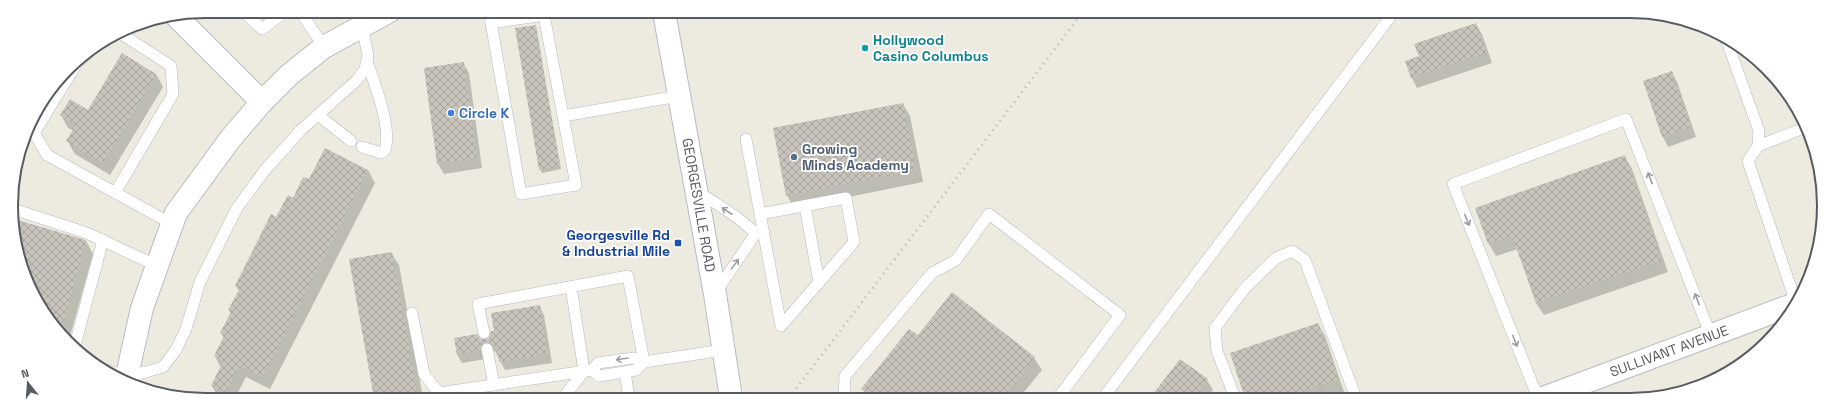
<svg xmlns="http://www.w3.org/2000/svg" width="1835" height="411" viewBox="0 0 1835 411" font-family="'Space Grotesk',sans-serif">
<defs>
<pattern id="building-cross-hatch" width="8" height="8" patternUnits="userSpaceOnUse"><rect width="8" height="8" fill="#c8c4bc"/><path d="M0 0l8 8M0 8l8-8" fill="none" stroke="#a5a29c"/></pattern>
</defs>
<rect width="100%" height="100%" fill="#edebdf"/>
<g fill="#0003">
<path d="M1476,24L1482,34L1492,63L1417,88L1412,78L1420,57Z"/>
<path d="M535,26L561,169L542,173L540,169Z"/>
<path d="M463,63L469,73L482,168L444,174L438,164Z"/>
<path d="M1672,72L1677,82L1696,137L1668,147L1663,137Z"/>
<path d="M156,74L163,87L110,175L75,154L68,142L74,131L68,128L61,115L88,111Z"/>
<path d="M903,104L910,116L923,182L794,208L787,195Z"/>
<path d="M1625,157L1632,169L1668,272L1544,315L1536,303L1518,249L1496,256L1489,244L1477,209Z"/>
<path d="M368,170L375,183L270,389L246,377L235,398H219L212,386L221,368L215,356L224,338L221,333L231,314L229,310L239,291L236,286L277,218L309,181Z"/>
<path d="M14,220L86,241L93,254L69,340L51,324L18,256Z"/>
<path d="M391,253L399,265L423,398H375L350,260Z"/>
<path d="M952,293L1034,358L1042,370L1019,398H868L863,389L918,337Z"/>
<path d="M539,306L544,315L552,363L505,370L495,351L487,352L485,359L462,363L457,354L479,339L486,341L495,331Z"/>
<path d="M1318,324L1325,336L1344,392L1326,398H1246L1231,354Z"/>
<path d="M1181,360L1207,380L1213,390L1206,398H1151Z"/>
</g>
<g fill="url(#building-cross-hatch)">
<path d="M1476,23L1487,53L1411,78L1405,61L1419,56L1414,44Z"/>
<path d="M536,25L560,166L539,170L515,28Z"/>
<path d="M122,53L156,74L103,163L66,141L76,125L60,115L70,99L88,110Z"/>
<path d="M464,62L477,158L437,164L424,68Z"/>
<path d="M1672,71L1691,127L1662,137L1643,81Z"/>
<path d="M903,103L916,170L786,196L773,128Z"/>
<path d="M325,148L368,170L262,377L239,365L225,393L211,386L223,361L214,356L224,336L220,333L231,312L228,310L240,288L235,286L271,214L276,217L288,195L293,198L303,177L309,179Z"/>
<path d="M1625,155L1662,260L1536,303L1512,236L1488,244L1475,208Z"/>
<path d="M14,219L86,240L61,332L51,324L18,256Z"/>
<path d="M392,252L417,392L374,398L349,259Z"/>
<path d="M952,292L1035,357L1003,398H873L861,389L909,329L918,335Z"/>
<path d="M540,305L548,354L499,362L497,348H494L492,344L486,342L482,344L480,350L457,355L454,338L477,334L481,339L489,338L491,331H494L491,313Z"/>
<path d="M1318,323L1338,379L1284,398H1245L1230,353Z"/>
<path d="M1180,359L1208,379L1193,398H1150Z"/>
</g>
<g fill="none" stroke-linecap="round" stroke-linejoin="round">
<defs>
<g id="service">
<path d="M243,11L262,29L286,11"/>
<path d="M300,11L324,47"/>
<path d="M489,11L521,194L576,185L544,15L491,23"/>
<path d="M1725,36L1759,131L1758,146L1748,161L1796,303"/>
<path d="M88,53L77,63L34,133L47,155L172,224"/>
<path d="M318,115L351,141"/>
<path d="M563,116L679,96"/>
<path d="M746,139L781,326L854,242L846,198L760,214"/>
<path d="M1758,146L1804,128"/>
<path d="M362,147L381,153L385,150C392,127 375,85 367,62"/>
<path d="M697,191L735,216L756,233"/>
<path d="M115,193L173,94L171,66L120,33"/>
<path d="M805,206L819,283"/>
<path d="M13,209L87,233L157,266"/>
<path d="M716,292L756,233L763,231"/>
<path d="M412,313L424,374L439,393L592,370L598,363L634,358L644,362L636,370L599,376L592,370"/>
<path d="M484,333L478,304L628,276L644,362L723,350"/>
<path d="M75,345L103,240"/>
<path d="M487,349L494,385"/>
<path d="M102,369L127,376L146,372L163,367L176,350L186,329L200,282L237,208L265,170L301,130L357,80L365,69L368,56L362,25"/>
<path d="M625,372L629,398"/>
<path d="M563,398L584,371L571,287"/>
<path d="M844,398L845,376L932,273L956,260L989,214L1120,315L1058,398"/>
<path d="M1103,398L1394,12"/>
<path d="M1235,398L1217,351L1215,328L1245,288L1276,258L1292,251L1305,260L1356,398"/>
<path d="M1538,398L1453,184L1626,119L1711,336"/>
</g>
<g id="minor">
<path d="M177,17L262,102"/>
<path d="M126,380L142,308L176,213L231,138L262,102L289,75L324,47L390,11"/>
</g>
<g id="secondary">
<path d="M664,12L715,294L731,398"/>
<path d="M1543,398L1795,304"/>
</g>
</defs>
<use href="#service" stroke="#b7bac0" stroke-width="12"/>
<use href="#minor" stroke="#b7bac0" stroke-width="24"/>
<use href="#secondary" stroke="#b8bcc3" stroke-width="24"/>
<use href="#service" stroke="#fff" stroke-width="11"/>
<use href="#minor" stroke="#fff" stroke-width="22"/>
<use href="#secondary" stroke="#fff" stroke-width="22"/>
<path stroke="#b3b4b5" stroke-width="3" stroke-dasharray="1 5" stroke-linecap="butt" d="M789,398L1083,12"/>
</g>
<defs><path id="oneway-shaft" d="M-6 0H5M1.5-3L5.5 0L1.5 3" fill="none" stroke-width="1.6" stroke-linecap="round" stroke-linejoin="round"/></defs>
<g stroke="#9b9da1">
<use href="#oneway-shaft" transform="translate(1650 178) rotate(-111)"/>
<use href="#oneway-shaft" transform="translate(727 211) rotate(-147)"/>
<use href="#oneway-shaft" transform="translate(1467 220) rotate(68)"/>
<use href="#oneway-shaft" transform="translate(735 264) rotate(-54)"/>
<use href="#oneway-shaft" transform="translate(1697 299) rotate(-111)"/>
<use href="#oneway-shaft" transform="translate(1515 341) rotate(68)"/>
<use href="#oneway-shaft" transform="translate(622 359) rotate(171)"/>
</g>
<circle fill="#0f9aa8" stroke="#fff" stroke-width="1.5" cx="865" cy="48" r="4"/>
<circle fill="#3f7fe0" stroke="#fff" stroke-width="1.5" cx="451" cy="113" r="4"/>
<circle fill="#5c6f8a" stroke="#fff" stroke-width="1.5" cx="794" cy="157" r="4"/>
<rect fill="#1a4fb4" stroke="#fff" stroke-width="1.5" x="674" y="239" width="8" height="8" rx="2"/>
<g text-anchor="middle" stroke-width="3.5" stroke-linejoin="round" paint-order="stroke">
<g font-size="14" font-weight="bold" fill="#0d838f" stroke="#fff" text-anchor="start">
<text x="873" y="45">Hollywood<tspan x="873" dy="16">Casino Columbus</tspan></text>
</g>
<g font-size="14" font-weight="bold" fill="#366cbe" stroke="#fff" text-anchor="start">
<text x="459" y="118">Circle K</text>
</g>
<g font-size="14" font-weight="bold" fill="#4e5e75" stroke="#fff" text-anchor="start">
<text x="802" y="154">Growing<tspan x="802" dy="16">Minds Academy</tspan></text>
</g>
<g font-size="14" fill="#585c62" stroke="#fff">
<text transform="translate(699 205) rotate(80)" y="5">GEORGESVILLE ROAD</text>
<text transform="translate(1669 351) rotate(-20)" y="5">SULLIVANT AVENUE</text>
</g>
<g font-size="14" font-weight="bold" fill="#164399" stroke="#fff" text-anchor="end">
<text x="670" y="240">Georgesville Rd<tspan x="670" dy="16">&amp; Industrial Mile</tspan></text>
</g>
</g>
<path d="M0 0H1835V411H0ZM205 18H1630A187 187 0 0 1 1817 205V206A187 187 0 0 1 1630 393H205A187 187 0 0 1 18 206V205A187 187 0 0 1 205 18Z" fill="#fff" fill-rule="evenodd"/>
<path fill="none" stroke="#585c62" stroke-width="2" d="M205 18H1630A187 187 0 0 1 1817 205V206A187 187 0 0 1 1630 393H205A187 187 0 0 1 18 206V205A187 187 0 0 1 205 18Z"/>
<g transform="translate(28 383) rotate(343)" stroke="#ffffff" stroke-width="3" paint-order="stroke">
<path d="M0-3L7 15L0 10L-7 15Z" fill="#585c62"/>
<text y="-6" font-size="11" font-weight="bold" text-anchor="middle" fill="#585c62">N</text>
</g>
</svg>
